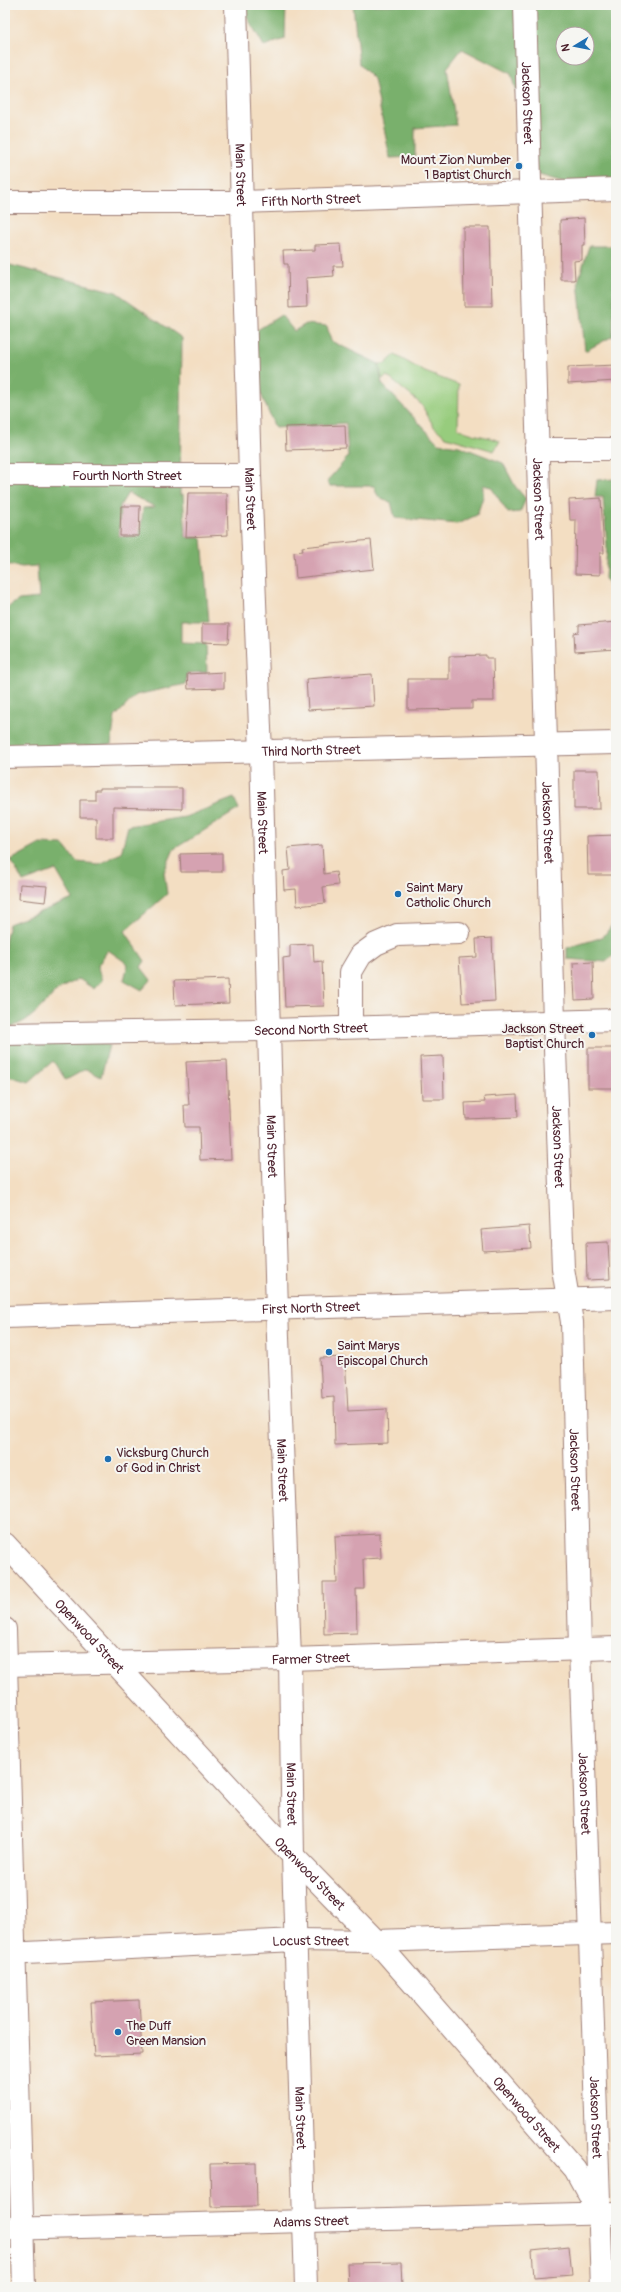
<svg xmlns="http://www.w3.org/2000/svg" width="621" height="2292" viewBox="0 0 621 2292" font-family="Pangolin,sans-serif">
<rect width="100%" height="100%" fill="#f6f6f2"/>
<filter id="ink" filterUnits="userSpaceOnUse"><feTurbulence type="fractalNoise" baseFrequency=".025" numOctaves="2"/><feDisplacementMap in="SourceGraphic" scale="8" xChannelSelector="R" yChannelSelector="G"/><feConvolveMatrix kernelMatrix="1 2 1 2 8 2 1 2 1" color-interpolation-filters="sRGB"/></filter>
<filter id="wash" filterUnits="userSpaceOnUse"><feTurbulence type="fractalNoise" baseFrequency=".012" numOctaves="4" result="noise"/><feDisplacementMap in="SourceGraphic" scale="16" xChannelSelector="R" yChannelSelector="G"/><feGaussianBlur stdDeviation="0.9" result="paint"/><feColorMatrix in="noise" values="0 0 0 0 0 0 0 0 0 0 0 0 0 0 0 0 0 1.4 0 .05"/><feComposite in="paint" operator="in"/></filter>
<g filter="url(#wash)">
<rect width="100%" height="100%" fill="#f3dec2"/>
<path fill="#97cc7d" stroke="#707654" d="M395,355L425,372L459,385L458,428C470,435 486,436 500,441L494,451L446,437L434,427L421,404L387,376L382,379L379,364H385Z"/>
<g fill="#79b06c" stroke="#62684c" fill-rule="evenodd">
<path d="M240,5H286L285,39L264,46Z"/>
<path d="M353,5H616V197L539,175L511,74L462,49L447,68L456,125L415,128V157L390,158L374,79L359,64ZM563,34H587V58H563Z"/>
<path d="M589,246H616L613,336L585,351L578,281Z"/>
<path d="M5,261L10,265L116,292L182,338L180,495L183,494L186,537L202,538L209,622H181V643L206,644L207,672L187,673L186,684L136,695L115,717L111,745L9,748L5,745V609L19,600L39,598L37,566L22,567L5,564ZM128,493L155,507L143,508L140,537L119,536L120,506Z"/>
<path d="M281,315L294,331L306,324L327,326L331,341L379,364L382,384L438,443L459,446L503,463L515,486L526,499L520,512L508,513L491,487L483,485V497L477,515L457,524L395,518L391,502C380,500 377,497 374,486H330L327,481L348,457L346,423L275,428L252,372L251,334Z"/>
<path d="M616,479V604L605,578L607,546L603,497H595L597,480Z"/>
<path d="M234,798L239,809L174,849L164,872L167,894L125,931L145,961L141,967L151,980L142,990L124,980L128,964L108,950L97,967L102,980L94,989L79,979C72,983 63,986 57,991C36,1010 35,1020 5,1029V942L9,924L73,899L56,870L23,882L11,860L40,844L63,845L77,862L99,864L121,853L128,826L185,817Z"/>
<path d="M616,920V953L606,962L567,959V948L603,937Z"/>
<path d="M37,1032L63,1033L109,1045L101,1077L86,1069L66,1080L53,1061L29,1082L5,1075V1046Z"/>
</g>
<g id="blocks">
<g fill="#d5a2b1">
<path d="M584,218L585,245H582V260L574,261L575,280H561L560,220Z"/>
<path d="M463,227H490L492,306H464Z"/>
<path d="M341,244L343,266H333L334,276L306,278L307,307L289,308L288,264H284L283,251L315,250V245Z"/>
<path d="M616,365V381L568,384V367Z"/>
<path d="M345,425L346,448L286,450L285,427Z"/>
<path d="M188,493H227L228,535L186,537Z"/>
<path d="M601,498L604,553H600V575L575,574L576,520H570L569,500Z"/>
<path d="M121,506H140L139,536H120Z"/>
<path d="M371,540L374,569L296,578L294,552L303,551L302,547Z"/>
<path d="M616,622V649L575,652L574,633L579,632V625Z"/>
<path d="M202,624H229L228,643L202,642Z"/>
<path d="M486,655V658H493L494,701H472V709L408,710V679H449V656Z"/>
<path d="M224,672V688L188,689L187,674Z"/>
<path d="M372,674L374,706L308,710L306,679Z"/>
<path d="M574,770H599L600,809H574Z"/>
<path d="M100,788H182V809L113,807V838H96V817H80V800H95V790H100Z"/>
<path d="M616,835V875H588L587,836Z"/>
<path d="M322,845L324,874L336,872L338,885L323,887L325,903L297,906L296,889L284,890L283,871L290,870L288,848Z"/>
<path d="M222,853V872H181L180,854Z"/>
<path d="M20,884L47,886L45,902L19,899Z"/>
<path d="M492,938L495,1001L462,1003L459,958L477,957L476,939Z"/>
<path d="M313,944L314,962L322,961L324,1006L285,1007L283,958L290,957V945Z"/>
<path d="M593,962L594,999L575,1000L573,963Z"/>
<path d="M228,979L229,1003L175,1005L174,981Z"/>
<rect x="588" y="1048" width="28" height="40"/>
<path d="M443,1056L444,1099H422L420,1057Z"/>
<path d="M227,1060L231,1159L200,1160L199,1127H185L184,1105H189L186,1062Z"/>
<path d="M517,1095L518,1117L466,1119L465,1103L485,1102L484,1097Z"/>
<path d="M529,1226L531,1248L483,1251L481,1230Z"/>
<path d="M608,1242L610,1279L587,1280L586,1243Z"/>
<path d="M345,1357L348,1411L387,1409L388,1443L335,1445L334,1397L322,1398L320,1358Z"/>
<path d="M380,1534L381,1558L363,1559L364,1589H356L357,1633L324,1634L323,1582H337L335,1536Z"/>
<path d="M139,2000L142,2054L94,2056L91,2002Z"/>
<path d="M256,2163L257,2206L211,2207L210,2164Z"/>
<path d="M569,2246L572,2275L534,2278L532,2250Z"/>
<path d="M401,2262L402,2287H348L347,2263Z"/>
</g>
</g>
</g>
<g filter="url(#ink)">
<use href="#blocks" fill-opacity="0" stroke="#9e7e76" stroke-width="1"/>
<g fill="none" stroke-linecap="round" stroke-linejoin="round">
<defs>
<g id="minor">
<path id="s1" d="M236,5L250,475L261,753L277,1310L290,1659L293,1856L306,2287"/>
<path id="s2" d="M525,5L554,1022L563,1269L572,1322L580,1649L602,2287"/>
<path id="s3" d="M5,202H243L616,189"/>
<path d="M536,449H616"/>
<path id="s4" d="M5,475H250"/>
<path id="s5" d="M5,757L616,743"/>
<path d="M351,1027V972L361,955L376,944L397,935L459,933"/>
<path id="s6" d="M5,1034L269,1030L616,1020"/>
<path id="s7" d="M5,1317L616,1298"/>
<path id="s8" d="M5,1544L293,1856L376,1941L575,2169L598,2211"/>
<path d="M5,1629L24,2287"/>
<path id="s9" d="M5,1665L290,1659L616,1648"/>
<path id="s10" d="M5,1954L296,1940L376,1941L616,1933"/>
<path id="s11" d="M5,2229L616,2213"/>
</g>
</defs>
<use href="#minor" stroke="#9e7e76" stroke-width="24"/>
<use href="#minor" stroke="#fff" stroke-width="22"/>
</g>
</g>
<g fill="#1f6fb2" stroke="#f6f6f2" stroke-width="1.5">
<circle cx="519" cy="166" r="4"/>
<circle cx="398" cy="894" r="4"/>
<circle cx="592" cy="1035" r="4"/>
<circle cx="329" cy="1352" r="4"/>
<circle cx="108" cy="1459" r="4"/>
<circle cx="118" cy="2032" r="4"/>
</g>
<g text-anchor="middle" stroke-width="4" stroke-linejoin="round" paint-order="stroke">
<g font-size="13" fill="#4a1f2b" stroke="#f6f6f2">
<text dy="5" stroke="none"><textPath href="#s2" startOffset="98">Jackson Street</textPath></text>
<text dy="5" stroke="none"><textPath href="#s1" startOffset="170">Main Street</textPath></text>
<text dy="5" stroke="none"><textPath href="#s3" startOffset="306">Fifth North Street</textPath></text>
<text dy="5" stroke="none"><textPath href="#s4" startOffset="122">Fourth North Street</textPath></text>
<text dy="5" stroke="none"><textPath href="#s1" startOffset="494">Main Street</textPath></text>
<text dy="5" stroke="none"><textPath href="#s2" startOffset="494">Jackson Street</textPath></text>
<text dy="5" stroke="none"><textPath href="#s5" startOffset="306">Third North Street</textPath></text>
<text dy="5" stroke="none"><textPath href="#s1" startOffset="818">Main Street</textPath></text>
<text dy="5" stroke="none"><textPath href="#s2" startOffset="818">Jackson Street</textPath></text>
<text dy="5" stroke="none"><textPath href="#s6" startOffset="306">Second North Street</textPath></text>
<text dy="5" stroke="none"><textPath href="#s1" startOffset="1142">Main Street</textPath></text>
<text dy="5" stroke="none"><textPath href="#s2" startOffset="1142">Jackson Street</textPath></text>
<text dy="5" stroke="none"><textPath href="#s7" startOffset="306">First North Street</textPath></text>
<text dy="5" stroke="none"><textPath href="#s2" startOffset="1466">Jackson Street</textPath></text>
<text dy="5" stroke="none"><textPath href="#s1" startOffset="1466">Main Street</textPath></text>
<text dy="5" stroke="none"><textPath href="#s8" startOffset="125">Openwood Street</textPath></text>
<text dy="5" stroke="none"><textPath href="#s9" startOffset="306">Farmer Street</textPath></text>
<text dy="5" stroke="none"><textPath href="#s2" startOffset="1790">Jackson Street</textPath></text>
<text dy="5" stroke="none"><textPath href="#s1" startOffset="1790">Main Street</textPath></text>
<text dy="5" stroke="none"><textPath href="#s8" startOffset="449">Openwood Street</textPath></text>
<text dy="5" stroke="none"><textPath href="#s10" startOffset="306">Locust Street</textPath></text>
<text dy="5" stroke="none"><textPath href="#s8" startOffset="773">Openwood Street</textPath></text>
<text dy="5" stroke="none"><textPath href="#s2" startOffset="2114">Jackson Street</textPath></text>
<text dy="5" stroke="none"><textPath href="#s1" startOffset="2114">Main Street</textPath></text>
<text dy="5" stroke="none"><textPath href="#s11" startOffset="306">Adams Street</textPath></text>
</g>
<g font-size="13" fill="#4a1f2b" stroke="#f6f6f2" text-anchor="start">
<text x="511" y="164" text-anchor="end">Mount Zion Number<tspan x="511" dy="15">1 Baptist Church</tspan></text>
<text x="406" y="892">Saint Mary<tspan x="406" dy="15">Catholic Church</tspan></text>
<text x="584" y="1033" text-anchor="end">Jackson Street<tspan x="584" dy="15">Baptist Church</tspan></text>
<text x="337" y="1350">Saint Marys<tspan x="337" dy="15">Episcopal Church</tspan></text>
<text x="116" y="1457">Vicksburg Church<tspan x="116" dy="15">of God in Christ</tspan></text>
<text x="126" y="2030">The Duff<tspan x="126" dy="15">Green Mansion</tspan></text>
</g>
</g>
<rect width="621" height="2292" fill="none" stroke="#f6f6f2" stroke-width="20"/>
<g transform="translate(575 46) rotate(260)"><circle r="19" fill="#f6f6f2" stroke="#b1a0a2"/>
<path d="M0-3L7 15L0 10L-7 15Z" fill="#1f6fb2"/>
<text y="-6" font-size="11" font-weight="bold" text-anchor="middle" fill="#4a1f2b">N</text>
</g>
</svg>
